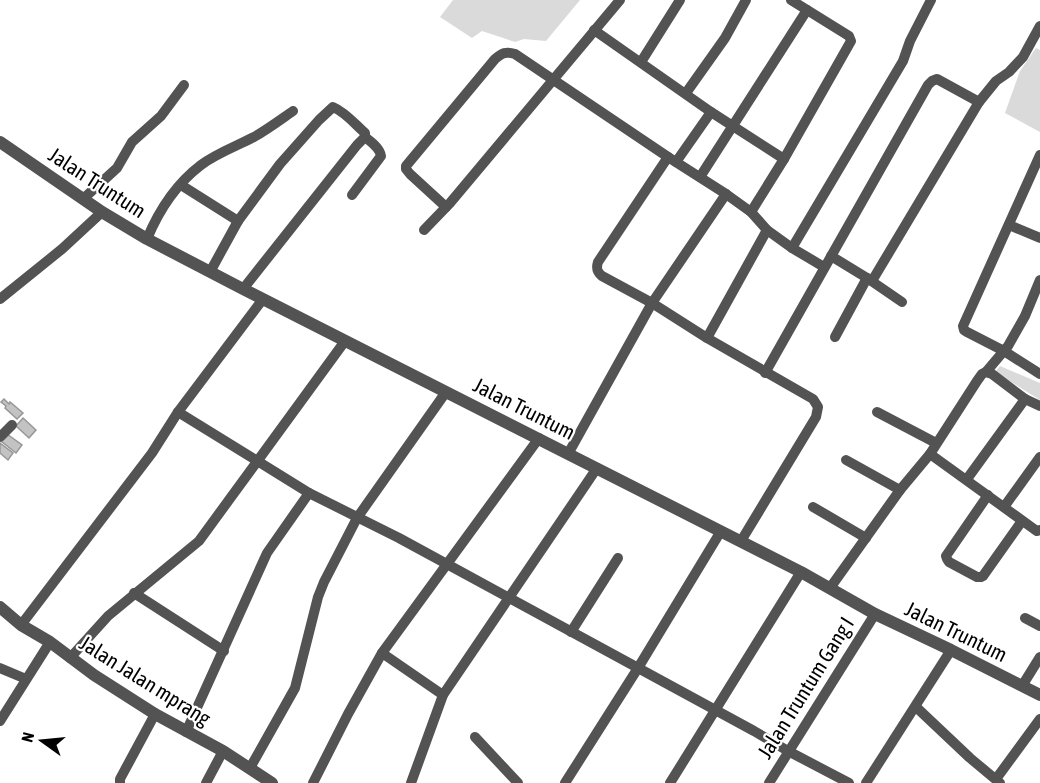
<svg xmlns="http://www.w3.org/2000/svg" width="1040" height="783" viewBox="0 0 1040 783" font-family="'Asap Condensed',sans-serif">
<rect width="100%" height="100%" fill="#fff"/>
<g fill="#dadada">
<path d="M453,0H580L546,41L524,39L515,42L482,31L472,38L440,17Z"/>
<path d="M1036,48L1040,50V132L1005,113L1020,71Z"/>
<path d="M1000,366L1040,383V400L995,372Z"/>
</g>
<g fill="#c3c3c3" stroke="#979797" stroke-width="1.5">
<path d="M4,399L9,404L10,402L23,413L17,419L5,408L6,406L1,402Z"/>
<path d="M23,418L36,430L29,438L16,426Z"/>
<path d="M7,434L22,445L16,453L1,441Z"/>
<path d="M0,443L13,453L8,460L0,453Z"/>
</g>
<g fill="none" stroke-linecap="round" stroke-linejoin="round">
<g stroke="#535353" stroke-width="10">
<path d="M594,30L711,112L784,159"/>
<path d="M641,62L680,0"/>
<path d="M686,93L725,38L746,0"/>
<path d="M1040,155L963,326L964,330L967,332L1004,351L1040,374"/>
<path d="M668,157L598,262C596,268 597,272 602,276L652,303L707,338L813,399L818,407L816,417L741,541"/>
<path d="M676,162L711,112"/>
<path d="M700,177L807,10"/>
<path d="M181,185L238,221"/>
<path d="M352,195L381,156C380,148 371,142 365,137"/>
<path d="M83,199L117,168L132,142L161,116L184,85"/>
<path d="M446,207L410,174L406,169V166L495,59C502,53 506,51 515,54L668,157L726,194L751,212L767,230L792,248L824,267"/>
<path d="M751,212L784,159L851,41L849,36L791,0"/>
<path d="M1009,225L1040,238"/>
<path d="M424,230L450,203L620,0"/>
<path d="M147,239C159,210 176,184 201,165C217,153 237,146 254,137C268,129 280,120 293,111"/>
<path d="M792,248L903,61L910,41L931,0"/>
<path d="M831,256L867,278L902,302"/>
<path d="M210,272L238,221L280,164L319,120L333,107C345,112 355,124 365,133V137L357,145L243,289"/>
<path d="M872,281L979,102L996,81L1009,72L1023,57L1040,26"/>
<path d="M0,299L62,249L102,212"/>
<path d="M835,337L867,278"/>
<path d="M707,338L767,230"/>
<path d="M986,372L1008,346L1025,316L1040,280"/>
<path d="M765,373L928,85L932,81L937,79L979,102"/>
<path d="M1025,399L1040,406"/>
<path d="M178,412L309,493L399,538L754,731L788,751L849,783"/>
<path d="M877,412L936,443"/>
<path d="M0,437L12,425"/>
<path d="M568,454L652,303L726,194"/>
<path d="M930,454L1034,529L1037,531L1040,530"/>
<path d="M846,460L900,490"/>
<path d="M988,495L946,556L947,559L949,562L977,577H981L983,576L1022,521"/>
<path d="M813,507L866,538"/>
<path d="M1004,507L1040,457"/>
<path d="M830,588L900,490L930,454L977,381L982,374L986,372L992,374L1025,399L967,479"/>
<path d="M134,593L224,651"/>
<path d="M1025,618L1040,626"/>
<path d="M21,625L152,453L178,412L263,299"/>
<path d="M571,632L618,558"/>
<path d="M382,653L443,695"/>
<path d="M70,658L108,616L199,541L345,341"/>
<path d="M0,668L26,679"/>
<path d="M1022,686L1040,657"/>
<path d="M916,707L970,758L1000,783"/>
<path d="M0,721L50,642"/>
<path d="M186,732L267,553L309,493"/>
<path d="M475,737L518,783"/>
<path d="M250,768L295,688L318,597L324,582L357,518L446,392"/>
<path d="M996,779L1040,719"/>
<path d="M120,783V779L155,714"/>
<path d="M206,783L223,751"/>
<path d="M313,783L348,714L382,653L539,438"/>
<path d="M411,783L443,695L597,468"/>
<path d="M565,783L638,668L721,531"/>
<path d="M670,783L801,572"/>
<path d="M769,783L875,614"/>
<path d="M866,783L951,650"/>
</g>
<g stroke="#535353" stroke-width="12">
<path d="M0,142L102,212L147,239L243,289L801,572L875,614L951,650L1040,695"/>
<path d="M0,607L21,625L50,642L94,675L155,714L223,751L272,783"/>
</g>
</g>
<g text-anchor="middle" stroke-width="4.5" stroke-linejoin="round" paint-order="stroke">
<g font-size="21" fill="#000" stroke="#fff">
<text transform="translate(97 183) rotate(33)" y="7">Jalan Truntum</text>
<text transform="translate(524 409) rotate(27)" y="7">Jalan Truntum</text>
<text transform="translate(956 632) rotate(26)" y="7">Jalan Truntum</text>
<text transform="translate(145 681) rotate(32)" y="7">Jalan Jalan mprang</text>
<text transform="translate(806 688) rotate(-58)" y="7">Jalan Truntum Gang I</text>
</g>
</g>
<g transform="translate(42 741) rotate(285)" stroke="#ffffff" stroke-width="4.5" paint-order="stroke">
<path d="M0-4.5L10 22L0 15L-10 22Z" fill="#000000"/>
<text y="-9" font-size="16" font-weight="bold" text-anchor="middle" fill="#000000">N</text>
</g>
</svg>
